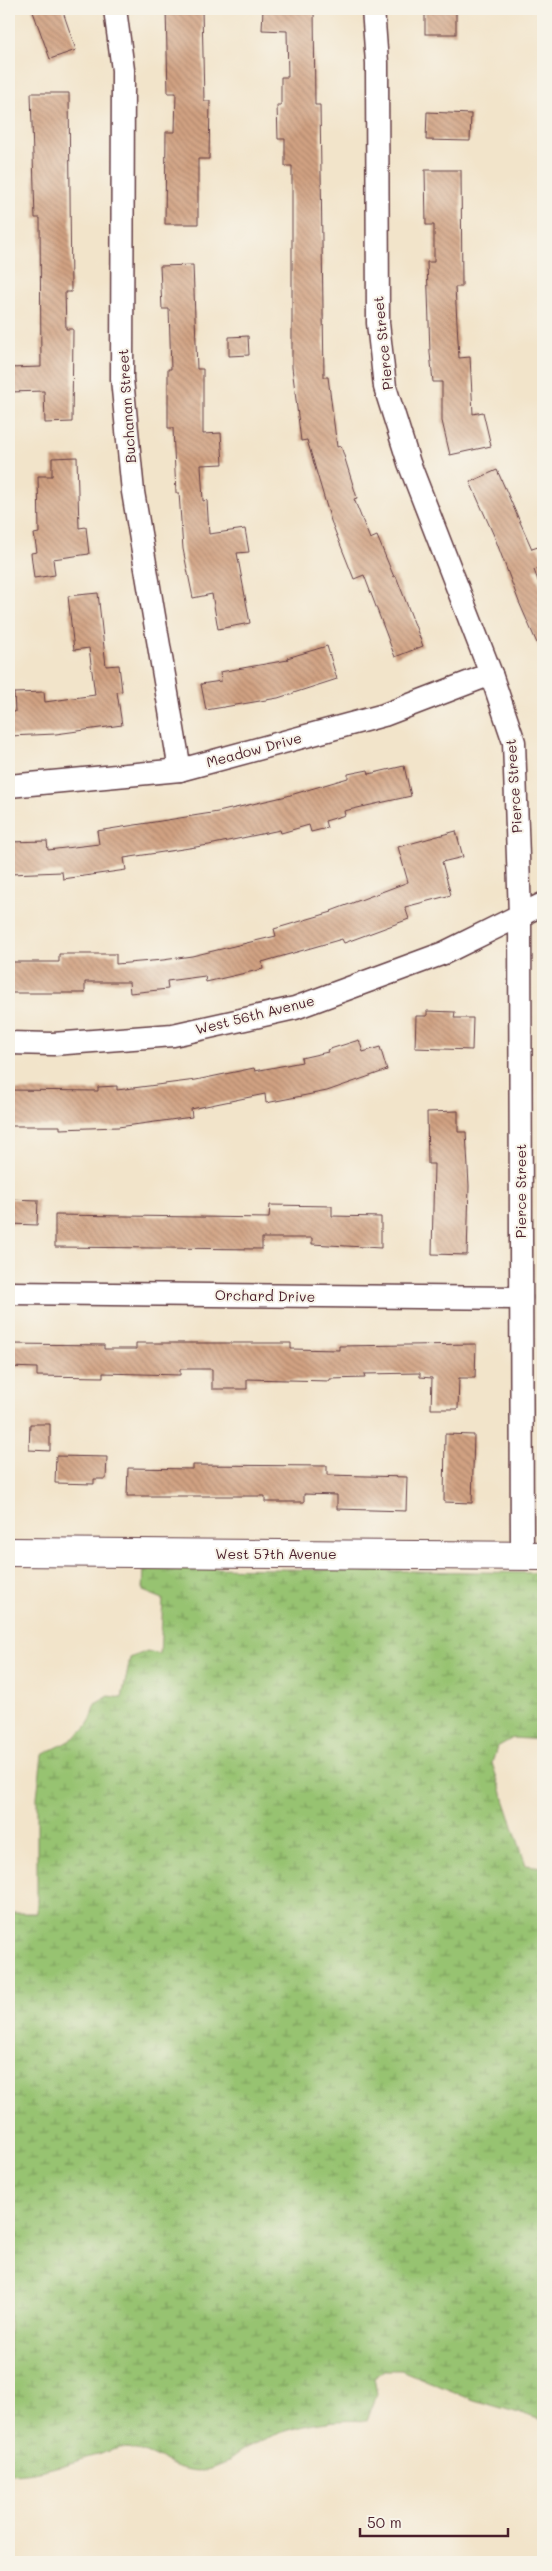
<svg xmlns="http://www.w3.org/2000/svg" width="552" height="2571" viewBox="0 0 552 2571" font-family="Mali,sans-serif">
<defs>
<pattern id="wetland-marsh" width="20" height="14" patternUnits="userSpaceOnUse" patternTransform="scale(1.25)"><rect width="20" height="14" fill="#97c371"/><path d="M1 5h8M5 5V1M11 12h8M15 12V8" fill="none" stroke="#7d9e5d"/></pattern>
<pattern id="building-back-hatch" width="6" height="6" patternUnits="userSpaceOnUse" patternTransform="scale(1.25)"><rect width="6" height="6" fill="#d1a282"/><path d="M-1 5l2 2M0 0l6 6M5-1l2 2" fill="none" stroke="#ac836b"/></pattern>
</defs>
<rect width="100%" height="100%" fill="#f7f3e8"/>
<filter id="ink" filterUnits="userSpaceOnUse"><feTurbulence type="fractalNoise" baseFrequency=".02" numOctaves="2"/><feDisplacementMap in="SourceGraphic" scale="10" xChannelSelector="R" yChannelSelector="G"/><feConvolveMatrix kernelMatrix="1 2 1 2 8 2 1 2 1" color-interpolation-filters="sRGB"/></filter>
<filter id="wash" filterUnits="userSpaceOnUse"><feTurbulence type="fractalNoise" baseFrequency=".0096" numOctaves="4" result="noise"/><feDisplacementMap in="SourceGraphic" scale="20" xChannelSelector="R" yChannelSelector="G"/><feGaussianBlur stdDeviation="1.12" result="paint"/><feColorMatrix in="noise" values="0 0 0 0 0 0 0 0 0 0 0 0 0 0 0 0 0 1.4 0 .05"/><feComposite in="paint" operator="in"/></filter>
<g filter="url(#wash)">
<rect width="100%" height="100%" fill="#f2e4ca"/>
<path fill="url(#wetland-marsh)" stroke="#70714e" d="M144,1567L543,1573V1740L513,1738L497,1747L492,1763L526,1865L543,1867V2420L474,2400L401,2370H385L374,2378L377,2394L367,2421C326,2418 283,2428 246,2448C231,2456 226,2466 207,2470C177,2476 153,2449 124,2448C115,2448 103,2454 94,2456C66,2464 38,2474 9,2474V1913H37V1797L42,1755C66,1742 91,1735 95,1704L109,1696L122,1698L130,1658L147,1651L160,1654L163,1599L143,1591Z"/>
<g id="blocks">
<g fill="url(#building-back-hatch)">
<path d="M32,9H62L76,50L50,59Z"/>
<path d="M166,9H202L204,101H210L209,159H198V224H165L166,132H175L176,93H168Z"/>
<path d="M263,9H314L315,105H320L324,377H328L337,447L341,446L357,498L354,499L370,539L377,536L394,577L396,576L423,646L395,657L364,575L354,579L331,521L307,440L301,441L292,367V166H285V139H278L277,105H281V77H288L287,31L262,30Z"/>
<rect x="425" y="9" width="31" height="25"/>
<path d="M31,93H69L71,292H65L66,329H73L72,422L45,423L44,391L9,392V368L41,367L40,218H35Z"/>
<path d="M427,112L471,114L470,141L426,140Z"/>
<path d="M425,170H461L462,287H455L459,358L470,357L473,414L483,412L491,446L450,455L442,421V382H433L430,353L427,262H434V225H426Z"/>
<path d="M193,265L197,369H203V434L221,433L223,464L201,465L203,501L207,500L209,534L245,529L249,552L237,553L250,623L218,629L212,594L193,598L183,549L179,493H176L173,428H168V369H171L169,309H162L160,266Z"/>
<path d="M248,336L249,355L229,356V337Z"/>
<path d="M77,457L79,528L86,527L89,554L53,559L55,575L34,578L31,553L37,552L34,534L39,533L38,476H52V458Z"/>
<path d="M497,470L532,549L538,547L543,560V567L534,570L543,594V657L519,602L495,538L470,482Z"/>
<path d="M98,593L106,666L119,665L122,691L117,692L122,725L56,734L9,736V712H15L14,693L44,692L45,702L95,695L89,648L74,650L68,596Z"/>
<path d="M327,646L337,679L278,698L206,710L201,684L221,681L220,672L288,660L287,658Z"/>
<path d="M404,766L411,796L344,811L345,815L325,821L327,828L311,832L309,825L281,833L280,830L209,845L124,858L126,870L63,879L62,872L9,874V842L47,841L48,850L99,844L97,831L218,812L287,796L348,778V774L368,770L369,774Z"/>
<path d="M456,831L463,857L442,862L451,895L405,907L409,919L344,943L342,939L262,962L263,969L206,982L205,976L167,981L168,989L130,993L129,982H85V993H9V962H59V954H116V964L163,960L192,956L276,936L274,929L332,912L331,911L408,882L398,847Z"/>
<path d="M427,1011L455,1012L454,1018H473L472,1050L415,1048L416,1016H427Z"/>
<path d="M359,1040L363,1052L380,1047L387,1070L327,1091L266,1103L265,1094L191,1109L192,1117L118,1127L60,1129V1126H9V1090L98,1091V1087L117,1086V1090L196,1080L254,1068L255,1071L302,1062L301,1058L328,1052L327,1050Z"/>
<path d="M458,1111V1132H466L469,1186L467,1255L432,1254L434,1164H428L427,1112Z"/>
<path d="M9,1199L38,1200L37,1225L9,1224Z"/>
<path d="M270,1205L332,1206V1216L381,1217V1248L312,1244V1238H262V1249L55,1247V1215L269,1218Z"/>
<path d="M136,1343H291V1349L339,1350V1346L476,1344L475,1378H459L458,1409H431L432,1378L420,1377V1373L364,1374L365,1378L330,1379V1381L247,1379V1389H212V1369H180V1375L103,1373V1377L37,1376V1368L9,1367V1344L104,1345V1349H136Z"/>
<path d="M30,1424H50V1451L29,1450Z"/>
<path d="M445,1434L474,1435L472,1503L444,1502Z"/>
<path d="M56,1456L107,1457L106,1479H94V1484L55,1483Z"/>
<path d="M193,1465L327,1466V1475L407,1477L406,1511L337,1509V1495L304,1494V1502H265V1496H127L128,1468L193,1469Z"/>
</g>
</g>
</g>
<g filter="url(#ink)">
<use href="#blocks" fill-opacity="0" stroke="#633d43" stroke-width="1"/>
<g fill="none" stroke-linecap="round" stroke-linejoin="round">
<defs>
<g id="minor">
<path d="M115,9L123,70L122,379L133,492L180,770"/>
<path d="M373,9L377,63L378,323L385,387L409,463L491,674L514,742L520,915L522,1556"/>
<path d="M9,786L180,770L384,715L491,674"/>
<path d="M9,1043L53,1044L173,1035L295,1008L444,953L543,904"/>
<path d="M9,1293L521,1298"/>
</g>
<path id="tertiary" d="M9,1552L543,1556"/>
</defs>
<use href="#minor" stroke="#633d43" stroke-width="25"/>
<use href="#tertiary" stroke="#633d43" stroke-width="30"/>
<use href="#minor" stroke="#fff" stroke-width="22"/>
<use href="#tertiary" stroke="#fff" stroke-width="28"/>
</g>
</g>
<g text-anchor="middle" stroke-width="4" stroke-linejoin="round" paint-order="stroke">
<g font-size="14" fill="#4a1f2b" stroke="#f7f3e8">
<text transform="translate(383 343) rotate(-96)" y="5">Pierce Street</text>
<text transform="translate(127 406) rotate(-94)" y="5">Buchanan Street</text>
<text transform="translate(254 750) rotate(-15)" y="5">Meadow Drive</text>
<text transform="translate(514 786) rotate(-94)" y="5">Pierce Street</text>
<text transform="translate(255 1015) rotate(-14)" y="5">West 56th Avenue</text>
<text transform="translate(521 1191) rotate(-90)" y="5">Pierce Street</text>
<text transform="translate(265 1296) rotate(1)" y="5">Orchard Drive</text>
<text x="276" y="1559">West 57th Avenue</text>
</g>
</g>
<rect width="552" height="2571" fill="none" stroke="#f7f3e8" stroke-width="30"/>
<path d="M360 2528v8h148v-8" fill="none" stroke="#4a1f2b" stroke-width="2.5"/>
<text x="367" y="2528" font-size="15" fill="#4a1f2b" stroke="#f7f3e8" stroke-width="4" paint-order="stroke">50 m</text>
</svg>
